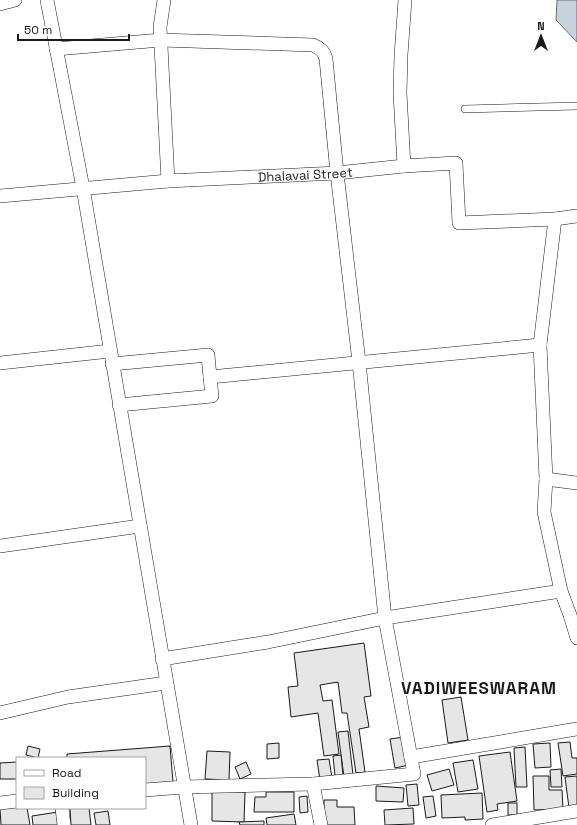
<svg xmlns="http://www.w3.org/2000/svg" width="577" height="825" viewBox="0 0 577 825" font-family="'Space Grotesk',sans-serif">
<rect width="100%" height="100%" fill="#fff"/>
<path fill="#c6d2dc" stroke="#6a6a6a" d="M557,0H577V42L556,20Z"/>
<g fill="#e6e6e6" stroke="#1a1a1a">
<path d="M364,643L371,696L364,697L369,727L359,729L365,772L356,773L347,713H342L338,682L320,685L323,701L332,700L339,754L324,756L318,713L291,717L288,687L298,686L294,653Z"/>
<path d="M461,697L468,740L448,743L442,700Z"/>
<path d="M348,731L353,775L344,777L338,732Z"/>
<path d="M404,737L409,765L395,768L390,739Z"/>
<path d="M570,742L572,758H577V774L563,776L558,743Z"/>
<path d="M279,743V758L267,759V744Z"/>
<path d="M550,743L551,767L535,768L533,744Z"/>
<path d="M28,746L40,749L38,758L26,755Z"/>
<path d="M170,746L173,782L145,784V758H67V754Z"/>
<path d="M525,747L527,787H516L514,748Z"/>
<path d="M207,751L230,752L229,780L205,779Z"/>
<path d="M510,752L517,801L497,804L498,810L487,812L479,756Z"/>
<path d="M341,755L343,775L335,776L333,756Z"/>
<path d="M329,759L332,778L320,780L317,760Z"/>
<path d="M473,760L478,789L458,792L453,763Z"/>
<path d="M17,762V779H0V763Z"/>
<path d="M246,762L251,774L240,779L235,767Z"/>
<path d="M449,769L454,785L432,791L427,775Z"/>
<path d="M561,769L562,787H551L550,770Z"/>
<path d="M533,776H549V790H562L563,809L534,810Z"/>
<path d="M577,776V807L569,808L565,777Z"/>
<path d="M417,784L419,805L408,806L406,785Z"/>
<path d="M376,786L404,788L403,802L376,801Z"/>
<path d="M212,791L245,792L244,822L212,821Z"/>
<path d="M266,792H294V812H254L255,797H266Z"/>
<path d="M482,793L483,819L465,820V817L442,818L441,795Z"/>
<path d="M307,796L308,812L300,813L299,797Z"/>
<path d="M433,796L436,816L426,818L423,797Z"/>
<path d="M324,800H337V807H354L355,825H324Z"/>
<rect x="508" y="803" width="9" height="12"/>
<path d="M17,806V808H27L30,825H1L0,809Z"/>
<path d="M70,808H89L91,825H71Z"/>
<path d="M413,808L414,824L385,825L384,810Z"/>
<path d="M108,811L110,825H96L94,813Z"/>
<path d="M58,812L60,825H33L32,816Z"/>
<path d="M294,814L296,825H267L266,818Z"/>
<path d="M264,821V825H240L239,822Z"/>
</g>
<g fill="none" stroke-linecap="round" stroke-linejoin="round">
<defs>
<path id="lane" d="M465,109L577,106"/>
<g id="street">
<path d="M47,0L83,188L191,825"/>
<path d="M164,0L160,27L168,181"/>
<path d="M0,4L15,0"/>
<path d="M56,49L161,40L313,45C320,48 324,51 326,59L337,173L359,362L385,618L414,774L313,784L321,825"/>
<path d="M404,166L400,93L401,55L405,0"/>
<path id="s1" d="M0,196L168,181L337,173L404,166L456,163L459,223L555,219L577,216"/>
<path d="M555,219L540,345L546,479L544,512L561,591L570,615L577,638"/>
<path d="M0,363L110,351"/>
<path d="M112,364L208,355L210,377L540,345"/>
<path d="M119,405L212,396L210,377"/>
<path d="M546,479L577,483"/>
<path d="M0,546L140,526"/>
<path d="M162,659L268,642L385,618L561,591"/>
<path d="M0,713L68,697L166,683"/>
<path d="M411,757L577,729"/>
<path d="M145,790L184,787L313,784"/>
<path d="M0,803L17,801"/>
<path d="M62,808L64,825"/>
<path d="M492,825L577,811"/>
</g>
</defs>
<use href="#lane" stroke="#1a1a1a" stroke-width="8"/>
<use href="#street" stroke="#1a1a1a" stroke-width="14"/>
<use href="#lane" stroke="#fff" stroke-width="7"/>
<use href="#street" stroke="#fff" stroke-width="13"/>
</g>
<g text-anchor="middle" stroke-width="3" stroke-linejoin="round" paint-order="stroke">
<g font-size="13" fill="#1a1a1a" stroke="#fff">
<text dy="5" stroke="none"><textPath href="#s1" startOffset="306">Dhalavai Street</textPath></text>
</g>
<g font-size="17" font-weight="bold" letter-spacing="1" fill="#1a1a1a" stroke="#fff">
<text x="479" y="694">VADIWEESWARAM</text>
</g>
</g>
<rect x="16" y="757" width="130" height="52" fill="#ffffff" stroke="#a3a3a3"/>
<rect x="24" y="770" width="20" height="6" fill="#ffffff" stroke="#a3a3a3"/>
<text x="52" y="777" font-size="12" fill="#1a1a1a">Road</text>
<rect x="24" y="787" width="20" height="12" fill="#e6e6e6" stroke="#a3a3a3"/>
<text x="52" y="797" font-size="12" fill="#1a1a1a">Building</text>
<g transform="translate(541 36)" stroke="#ffffff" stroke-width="3" paint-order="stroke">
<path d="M0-3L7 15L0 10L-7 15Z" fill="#1a1a1a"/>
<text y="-6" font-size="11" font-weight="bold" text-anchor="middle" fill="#1a1a1a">N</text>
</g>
<path d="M18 34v6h111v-6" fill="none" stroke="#1a1a1a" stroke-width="2"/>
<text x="24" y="34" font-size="12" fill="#1a1a1a" stroke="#ffffff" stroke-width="3" paint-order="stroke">50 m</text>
</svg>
